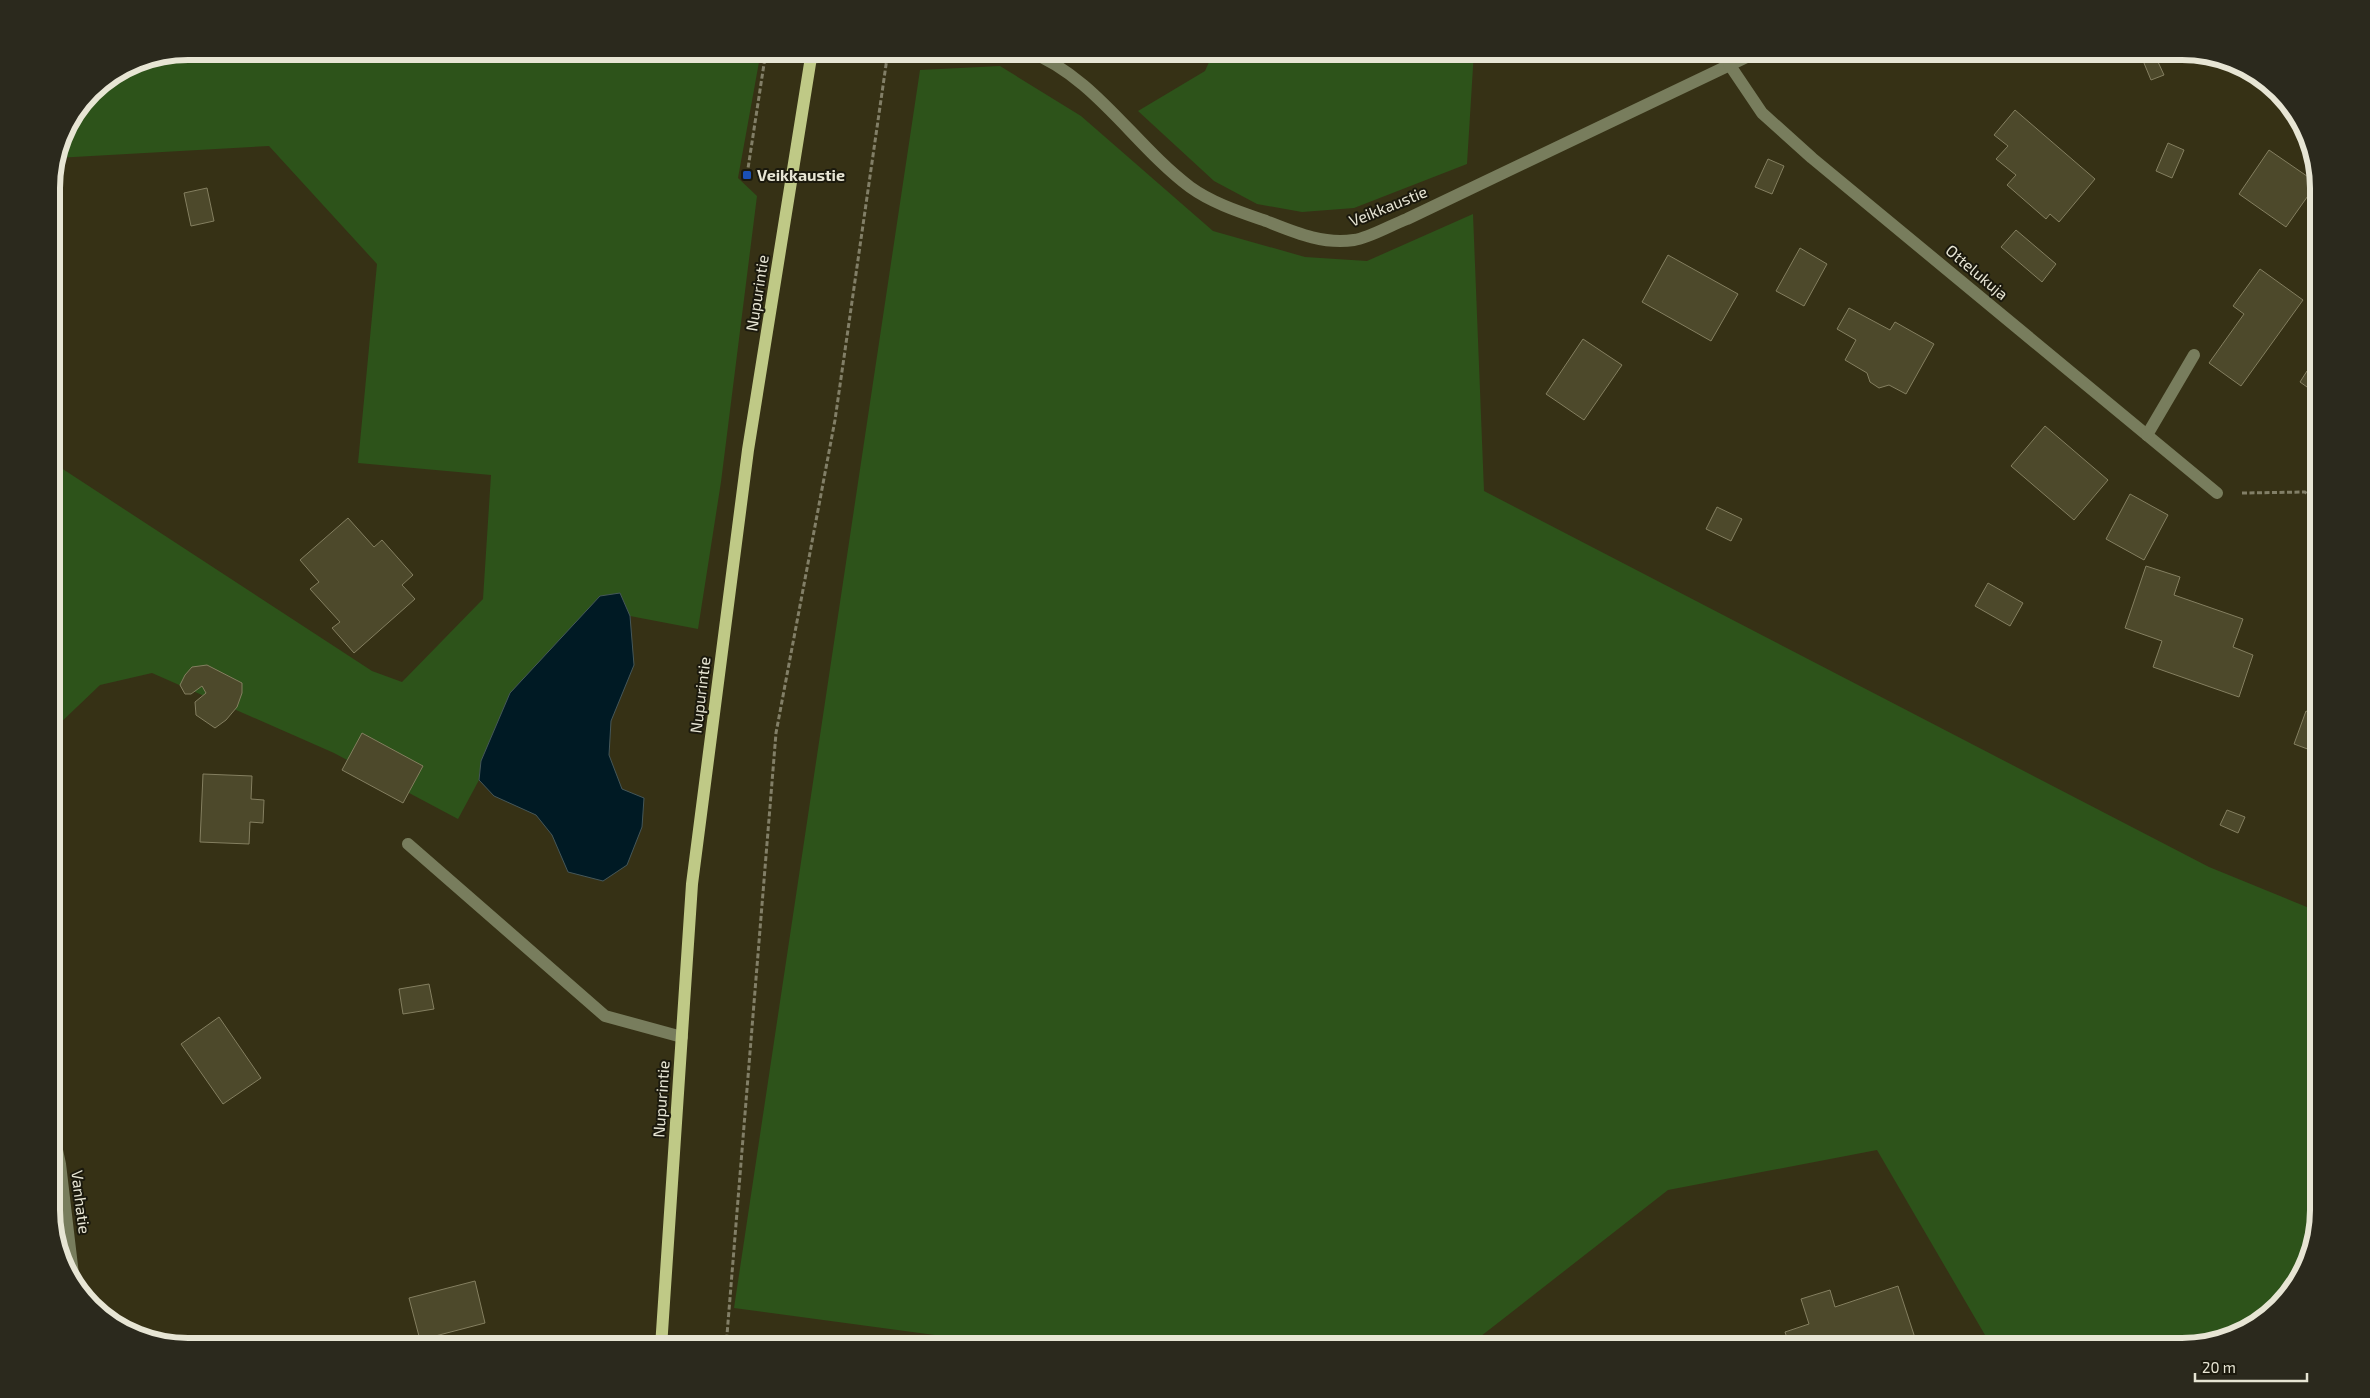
<svg xmlns="http://www.w3.org/2000/svg" width="2370" height="1398" viewBox="0 0 2370 1398" font-family="'Exo 2',sans-serif">
<rect width="100%" height="100%" fill="#363115"/>
<g fill="#2d531a">
<path d="M188,51H761L738,178L757,196L721,482L698,629L630,616L620,593L481,761L479,780L458,819L334,753L152,673L100,685L56,727L52,728V462L372,671L402,682L483,599L491,475L358,463L377,264L269,146L56,158L62,135L91,91L136,62Z"/>
<path d="M1214,51H1474L1467,164L1354,208L1302,212L1257,204L1214,181L1138,111L1205,71Z"/>
<path d="M1000,66L1081,116L1213,231L1305,257L1367,261L1473,214L1484,491L2209,867L2319,912V1210L2300,1279L2251,1328L2182,1347H1992L1877,1150L1668,1190L1467,1347H1024L734,1308L920,70Z"/>
</g>
<path fill="#001a24" stroke="#455759" d="M620,593L630,616L634,665L611,721L609,755L622,789L644,798L642,827L627,865L603,881L568,872L552,835L536,815L494,796L479,780L481,761L510,693L600,596Z"/>
<g fill="#4d492b" stroke="#847f60">
<path d="M2139,51H2153L2164,75L2151,80Z"/>
<path d="M2015,110L2095,179L2059,222L2050,214L2046,219L2007,185L2016,175L1996,159L2008,146L1994,135Z"/>
<path d="M2168,143L2184,150L2172,178L2156,171Z"/>
<path d="M2269,150L2317,183L2286,227L2239,194Z"/>
<path d="M1768,159L1784,166L1772,194L1755,187Z"/>
<path d="M207,188L214,221L191,226L184,193Z"/>
<path d="M2016,230L2056,264L2042,282L2001,247Z"/>
<path d="M52,234V250L62,251L59,313H52Z"/>
<path d="M1800,248L1827,264L1804,306L1776,291Z"/>
<path d="M1668,255L1738,294L1711,341L1642,302Z"/>
<path d="M2260,269L2303,300L2241,386L2209,363L2244,314L2233,306Z"/>
<path d="M1849,308L1890,330L1895,322L1934,344L1906,394L1889,385L1879,388L1870,382L1867,373L1845,360L1856,340L1837,329Z"/>
<path d="M1583,339L1622,365L1584,420L1546,394Z"/>
<path d="M2307,371L2319,379V386L2314,392L2300,382Z"/>
<path d="M2045,426L2108,480L2074,520L2011,466Z"/>
<path d="M2130,494L2168,515L2144,560L2106,539Z"/>
<path d="M1717,507L1742,519L1731,541L1706,529Z"/>
<path d="M348,518L374,547L382,540L413,575L402,585L415,599L354,653L332,628L340,622L310,589L319,582L300,560Z"/>
<path d="M2146,566L2180,577L2174,595L2243,619L2233,647L2253,655L2239,697L2153,667L2162,641L2125,628Z"/>
<path d="M1988,583L2023,603L2010,626L1975,606Z"/>
<path d="M207,665L242,683V693L237,707L226,720L215,728L196,715L195,702L206,693L202,686L191,694H185L180,685L185,675L192,667Z"/>
<path d="M2306,711L2319,716V760L2311,757L2313,751L2294,744Z"/>
<path d="M362,733L423,766L403,803L342,770Z"/>
<path d="M203,774L252,776L251,799L264,800L263,823L250,822L249,844L200,842Z"/>
<path d="M2227,810L2245,817L2238,833L2220,825Z"/>
<path d="M429,984L434,1009L403,1014L399,989Z"/>
<path d="M219,1017L261,1078L223,1104L181,1044Z"/>
<path d="M475,1281L485,1323L420,1340L409,1298Z"/>
<path d="M1898,1286L1918,1347H1790L1785,1332L1809,1324L1801,1299L1830,1290L1835,1307Z"/>
</g>
<g fill="none" stroke-linecap="round" stroke-linejoin="round">
<g stroke="#827f67" stroke-width="3" stroke-dasharray="5 2.5" stroke-linecap="butt">
<path d="M747,175L766,51"/>
<path d="M2242,493L2305,492L2319,507"/>
<path d="M2317,936L2319,937"/>
<path d="M726,1347L776,733L835,420L888,51"/>
</g>
<g stroke="#787d5d" stroke-width="12">
<path d="M1028,51C1095,77 1134,145 1190,187C1212,203 1240,212 1266,221C1294,232 1323,245 1354,240C1369,238 1391,225 1407,219L1759,51"/>
<path d="M1731,51L1729,64L1762,113L1812,158L2217,493"/>
<path d="M811,58L855,51"/>
<path d="M2147,435L2194,355"/>
<path d="M408,844L605,1016L682,1037"/>
<path d="M52,1127L60,1164L74,1283"/>
</g>
<path stroke="#bfc986" stroke-width="12" d="M661,1347L692,884L748,450L812,51"/>
</g>
<rect fill="#1a4fb4" stroke="#1b190d" stroke-width="2" x="742" y="170" width="10" height="10" rx="2.5"/>
<g text-anchor="middle" stroke-width="4" stroke-linejoin="round" paint-order="stroke">
<g font-size="16" font-weight="bold" fill="#e7e5d4" stroke="#1b190d" text-anchor="start">
<text x="757" y="181">Veikkaustie</text>
</g>
<g font-size="16" fill="#e7e5d4" stroke="#1b190d">
<text transform="translate(1388 206) rotate(-22)" y="6">Veikkaustie</text>
<text transform="translate(1977 272) rotate(40)" y="6">Ottelukuja</text>
<text transform="translate(757 293) rotate(-81)" y="6">Nupurintie</text>
<text transform="translate(700 695) rotate(-83)" y="6">Nupurintie</text>
<text transform="translate(661 1099) rotate(-86)" y="6">Nupurintie</text>
<text transform="translate(81 1202) rotate(83)" y="6">Vanhatie</text>
</g>
</g>
<path d="M0 0H2370V1398H0ZM188 60H2182A128 128 0 0 1 2310 188V1210A128 128 0 0 1 2182 1338H188A128 128 0 0 1 60 1210V188A128 128 0 0 1 188 60Z" fill="#2b291d" fill-rule="evenodd"/>
<path fill="none" stroke="#e7e5d4" stroke-width="6" d="M188 60H2182A128 128 0 0 1 2310 188V1210A128 128 0 0 1 2182 1338H188A128 128 0 0 1 60 1210V188A128 128 0 0 1 188 60Z"/>
<path d="M2195 1373v8h112v-8" fill="none" stroke="#e7e5d4" stroke-width="2.5"/>
<text x="2202" y="1373" font-size="15" fill="#e7e5d4" stroke="#1b190d" stroke-width="4" paint-order="stroke">20 m</text>
</svg>
